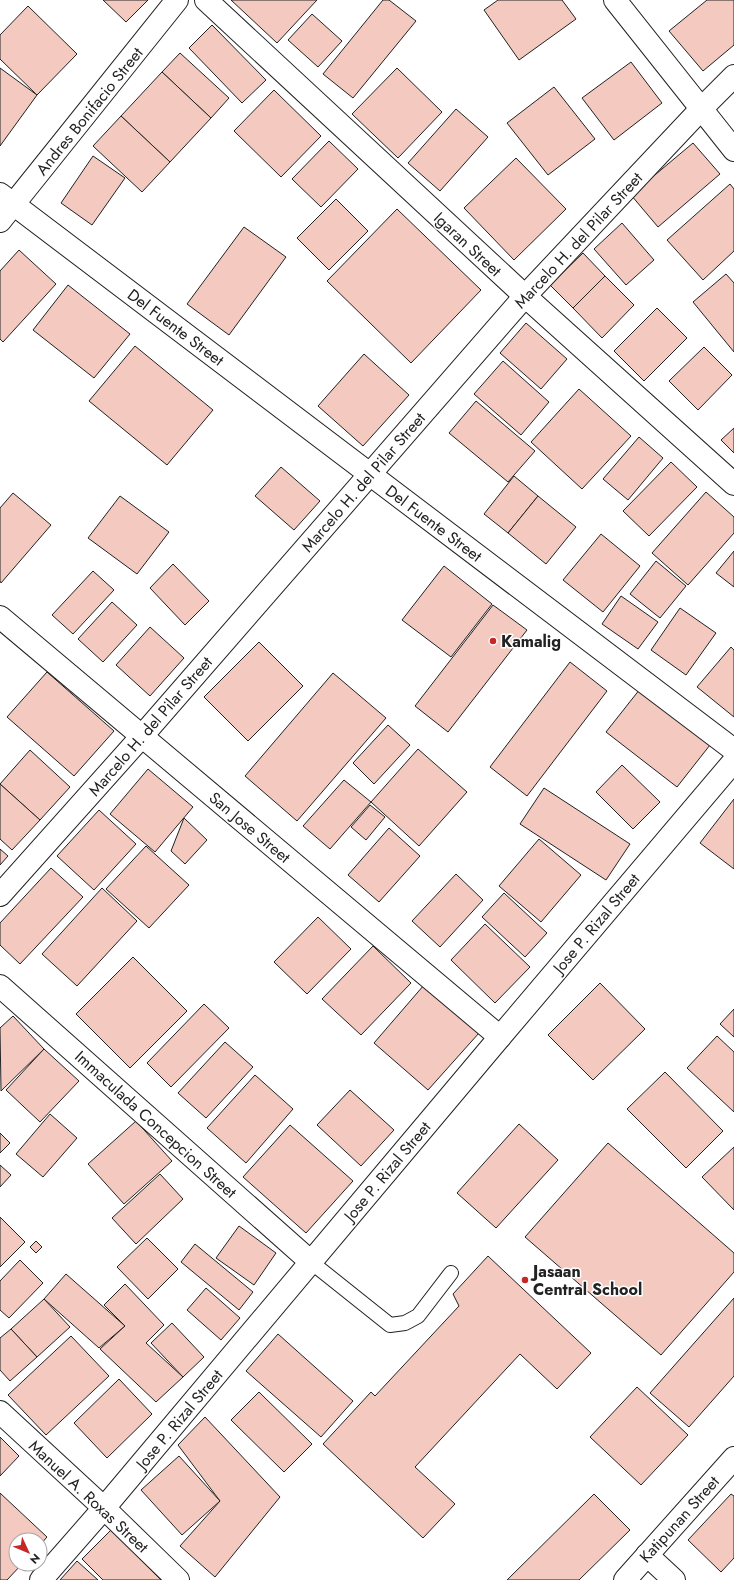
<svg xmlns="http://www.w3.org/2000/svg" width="734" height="1580" viewBox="0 0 734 1580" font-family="Jost,sans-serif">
<rect width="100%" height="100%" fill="#fff"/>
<g fill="#f3c9c0" stroke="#222">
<path d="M103,0H148L126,22Z"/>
<path d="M231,0H317L277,43Z"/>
<path d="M383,0H389L416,21L353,98L323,74Z"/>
<path d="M498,0H562L576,19L519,60L484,10Z"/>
<path d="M707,0H734V45L703,71L669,31Z"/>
<path d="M28,6L77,54L37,95L0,59V35Z"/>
<path d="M312,14L342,41L318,67L288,40Z"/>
<path d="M212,25L266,80L242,103L189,48Z"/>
<path d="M180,53L229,98L211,118L162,72Z"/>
<path d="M631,62L662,103L614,140L582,98Z"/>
<path d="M0,68L37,95L0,146Z"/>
<path d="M397,68L442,112L398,158L352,114Z"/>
<path d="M162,72L211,118L170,162L121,116Z"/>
<path d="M554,87L595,139L548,175L507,123Z"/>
<path d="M274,90L321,136L281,177L234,131Z"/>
<path d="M456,109L488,137L440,191L408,163Z"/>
<path d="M121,116L170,162L142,192L93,146Z"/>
<path d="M329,141L358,169L321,207L292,179Z"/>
<path d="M693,143L720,174L658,227L631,195Z"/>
<path d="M93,156L125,178L92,225L61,203Z"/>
<path d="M516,158L566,209L514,260L464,208Z"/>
<path d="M730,184L734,189V251L703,280L667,240Z"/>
<path d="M336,199L368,231L329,270L297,238Z"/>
<path d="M397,209L481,290L411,363L327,281Z"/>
<path d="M622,223L654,260L626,285L594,249Z"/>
<path d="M244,227L286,257L229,335L187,304Z"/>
<path d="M19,250L56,284L3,342L0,339V271Z"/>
<path d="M583,253L605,276L573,308L550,285Z"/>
<path d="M726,274L734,283V352L693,302Z"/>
<path d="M605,276L634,305L602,338L573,308Z"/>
<path d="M68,285L130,334L94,378L33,330Z"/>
<path d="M657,308L687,338L644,381L614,351Z"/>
<path d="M526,323L567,359L541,389L500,353Z"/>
<path d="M135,346L213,410L167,465L89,401Z"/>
<path d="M704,347L732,375L698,410L669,381Z"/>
<path d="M364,354L409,395L363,446L318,406Z"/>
<path d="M503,361L549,402L521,435L474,394Z"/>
<path d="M579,389L631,436L582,489L531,442Z"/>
<path d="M476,401L535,451L508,482L449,433Z"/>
<path d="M734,428V453L721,440Z"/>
<path d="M639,437L663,458L628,500L603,479Z"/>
<path d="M671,462L697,487L649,536L623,511Z"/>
<path d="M281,467L320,501L294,530L255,496Z"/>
<path d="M514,476L538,496L508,533L484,514Z"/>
<path d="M706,492L734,517V533L688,585L652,553Z"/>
<path d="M13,493L51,525L1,583L0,581V508Z"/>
<path d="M120,496L169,532L137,574L88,538Z"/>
<path d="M538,496L576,527L546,564L508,533Z"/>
<path d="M601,534L640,566L603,612L563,580Z"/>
<path d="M734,551V587L716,573Z"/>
<path d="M656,561L686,586L660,618L630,594Z"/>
<path d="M173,564L209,601L185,625L150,588Z"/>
<path d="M444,566L492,604L451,657L402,620Z"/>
<path d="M93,571L114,590L73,634L52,615Z"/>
<path d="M621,596L658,622L638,649L602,624Z"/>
<path d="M112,602L137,625L103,662L78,639Z"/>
<path d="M493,605L527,630L448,732L415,706Z"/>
<path d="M680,608L716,633L686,675L651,650Z"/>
<path d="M150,627L184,658L150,696L116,665Z"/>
<path d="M259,642L303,686L248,741L204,697Z"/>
<path d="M731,647L734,650V717L697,687Z"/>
<path d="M570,662L607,691L527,796L490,767Z"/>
<path d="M47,672L114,731L74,776L7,717Z"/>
<path d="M333,673L386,718L297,821L245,776Z"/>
<path d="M640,689L710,745L677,787L606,732Z"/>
<path d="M388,725L410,745L374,784L353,763Z"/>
<path d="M418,749L467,792L419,846L371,802Z"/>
<path d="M30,750L70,787L40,820L0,784Z"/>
<path d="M622,765L660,802L633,829L596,792Z"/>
<path d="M148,769L193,807L155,852L110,814Z"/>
<path d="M344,780L371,802L330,849L303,826Z"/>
<path d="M0,784L40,820L12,850L0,839Z"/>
<path d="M544,788L630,844L606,880L520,824Z"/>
<path d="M734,799V869L700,843Z"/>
<path d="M370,805L385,817L366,840L351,827Z"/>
<path d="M99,810L136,844L94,890L57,856Z"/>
<path d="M184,818L207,840L185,864L171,851Z"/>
<path d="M389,828L420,856L379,902L348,875Z"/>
<path d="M539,839L581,875L541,922L499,886Z"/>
<path d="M146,846L189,885L149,928L106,889Z"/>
<path d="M0,849L8,856L0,865Z"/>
<path d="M51,868L83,897L20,964L0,945V923Z"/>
<path d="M456,874L483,900L440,947L412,921Z"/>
<path d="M102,888L137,921L77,986L42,954Z"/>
<path d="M504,893L547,933L525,957L482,917Z"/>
<path d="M318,917L351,949L307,994L274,962Z"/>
<path d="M485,924L530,967L495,1003L451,960Z"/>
<path d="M373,946L411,983L361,1035L322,999Z"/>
<path d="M133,957L187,1011L130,1068L76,1014Z"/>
<path d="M600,983L645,1029L593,1080L548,1035Z"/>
<path d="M424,985L479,1033L428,1090L374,1043Z"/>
<path d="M204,1004L229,1028L171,1087L147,1063Z"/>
<path d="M734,1009V1037L720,1024Z"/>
<path d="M13,1016L44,1049L1,1091L0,1028Z"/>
<path d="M717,1036L734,1052V1112L687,1068Z"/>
<path d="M225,1042L253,1067L206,1118L178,1093Z"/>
<path d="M44,1049L79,1081L40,1122L6,1090Z"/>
<path d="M665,1072L723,1131L686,1168L627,1109Z"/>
<path d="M255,1075L293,1109L246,1163L207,1128Z"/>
<path d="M350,1090L394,1130L361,1166L317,1125Z"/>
<path d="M50,1114L77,1138L43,1177L16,1154Z"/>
<path d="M136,1121L172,1161L124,1204L88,1164Z"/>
<path d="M519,1124L558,1160L496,1228L457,1193Z"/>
<path d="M290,1125L353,1181L306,1233L243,1177Z"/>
<path d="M0,1133L10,1143L0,1153Z"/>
<path d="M608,1143L734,1253V1272L661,1355L525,1237Z"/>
<path d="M734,1147V1210L702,1177Z"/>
<path d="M0,1165L11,1175L0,1187Z"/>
<path d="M160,1174L183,1199L136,1244L112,1218Z"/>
<path d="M0,1217L25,1242L0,1267Z"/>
<path d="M239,1226L276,1253L254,1285L216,1258Z"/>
<path d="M147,1238L178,1269L148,1299L117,1267Z"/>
<path d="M36,1241L42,1247L36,1253L30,1247Z"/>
<path d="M195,1244L253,1292L239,1310L181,1262Z"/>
<path d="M488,1256L591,1353L557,1389L520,1354L415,1467L455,1504L423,1538L323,1444L371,1392L375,1396L459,1306L453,1294Z"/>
<path d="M20,1260L43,1283L9,1318L0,1310V1281Z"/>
<path d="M66,1274L125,1326L99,1348L44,1299Z"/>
<path d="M125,1284L164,1325L146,1343L183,1377L156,1402L100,1349L125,1326L104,1305Z"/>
<path d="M206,1288L240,1318L221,1340L187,1310Z"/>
<path d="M734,1298V1376L689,1427L650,1393Z"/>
<path d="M44,1299L70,1327L37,1357L11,1329Z"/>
<path d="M172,1323L204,1357L183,1377L151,1343Z"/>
<path d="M11,1329L37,1357L10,1381L0,1370V1338Z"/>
<path d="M278,1334L353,1401L321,1437L246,1371Z"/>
<path d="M71,1336L109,1376L46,1435L8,1395Z"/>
<path d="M119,1379L152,1414L107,1458L74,1423Z"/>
<path d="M637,1387L688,1435L641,1485L590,1437Z"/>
<path d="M259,1392L312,1444L284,1472L231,1420Z"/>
<path d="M205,1417L280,1497L215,1577L180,1546L220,1501L178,1445Z"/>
<path d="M0,1437L19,1456L0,1476Z"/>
<path d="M179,1456L220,1501L182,1535L141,1490Z"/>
<path d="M0,1493L47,1537L40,1545V1540H16V1564H22L7,1580H0Z"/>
<path d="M594,1494L630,1530L579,1580H507Z"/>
<path d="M731,1494L734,1496V1558L721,1572L688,1540Z"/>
<path d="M111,1530L161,1580H103L82,1559Z"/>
<path d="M77,1561L98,1580H60Z"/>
</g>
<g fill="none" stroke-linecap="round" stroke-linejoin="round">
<defs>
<path id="lane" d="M311,1262L390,1325L405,1323L418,1316L451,1273"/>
<g id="street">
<path d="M206,0L525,296L734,484"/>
<path d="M615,0L734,150"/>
<path d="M0,194L734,750"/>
<path d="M0,221L177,0"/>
<path d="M0,617L500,1037"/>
<path d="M0,895L142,736L525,296L702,108L734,76"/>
<path d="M0,986L311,1262"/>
<path d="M0,1412L104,1508L178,1580"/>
<path d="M647,1555L674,1580"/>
<path d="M41,1580L104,1508L500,1037L734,761"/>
<path d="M625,1580L734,1458"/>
</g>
</defs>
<use href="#lane" stroke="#222" stroke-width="16"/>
<use href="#street" stroke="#222" stroke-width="24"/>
<use href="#lane" stroke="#fff" stroke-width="14"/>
<use href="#street" stroke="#fff" stroke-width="22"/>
</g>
<g fill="#c62828" stroke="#fff" stroke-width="1.5">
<circle cx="493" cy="641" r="4"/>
<circle cx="525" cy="1280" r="4"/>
</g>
<g text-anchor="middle" stroke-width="3" stroke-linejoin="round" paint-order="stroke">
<g font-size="16" fill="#222" stroke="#fff">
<text transform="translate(89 111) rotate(-51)" y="6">Andres Bonifacio Street</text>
<text transform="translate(578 240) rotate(-47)" y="6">Marcelo H. del Pilar Street</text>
<text transform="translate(468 244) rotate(43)" y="6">Igaran Street</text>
<text transform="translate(176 327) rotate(37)" y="6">Del Fuente Street</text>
<text transform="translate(363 482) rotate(-49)" y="6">Marcelo H. del Pilar Street</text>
<text transform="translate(434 523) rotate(37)" y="6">Del Fuente Street</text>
<text transform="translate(150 726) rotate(-49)" y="6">Marcelo H. del Pilar Street</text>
<text transform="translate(250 827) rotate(40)" y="6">San Jose Street</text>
<text transform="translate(596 923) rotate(-50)" y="6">Jose P. Rizal Street</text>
<text transform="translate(156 1124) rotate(42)" y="6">Immaculada Concepcion Street</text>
<text transform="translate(387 1171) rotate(-50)" y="6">Jose P. Rizal Street</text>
<text transform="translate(179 1419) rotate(-50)" y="6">Jose P. Rizal Street</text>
<text transform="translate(89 1496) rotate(43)" y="6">Manuel A. Roxas Street</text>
<text transform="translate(679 1519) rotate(-48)" y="6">Katipunan Street</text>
</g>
<g font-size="16" font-weight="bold" fill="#222" stroke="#fff" text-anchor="start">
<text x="501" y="647">Kamalig</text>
<text x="533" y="1277">Jasaan<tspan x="533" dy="18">Central School</tspan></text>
</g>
</g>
<g transform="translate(28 1552) rotate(134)"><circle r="19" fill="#ffffff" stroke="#a7a7a7"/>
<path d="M0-3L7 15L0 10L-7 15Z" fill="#c62828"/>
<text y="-6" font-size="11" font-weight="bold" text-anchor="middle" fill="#222222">N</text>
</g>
</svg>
